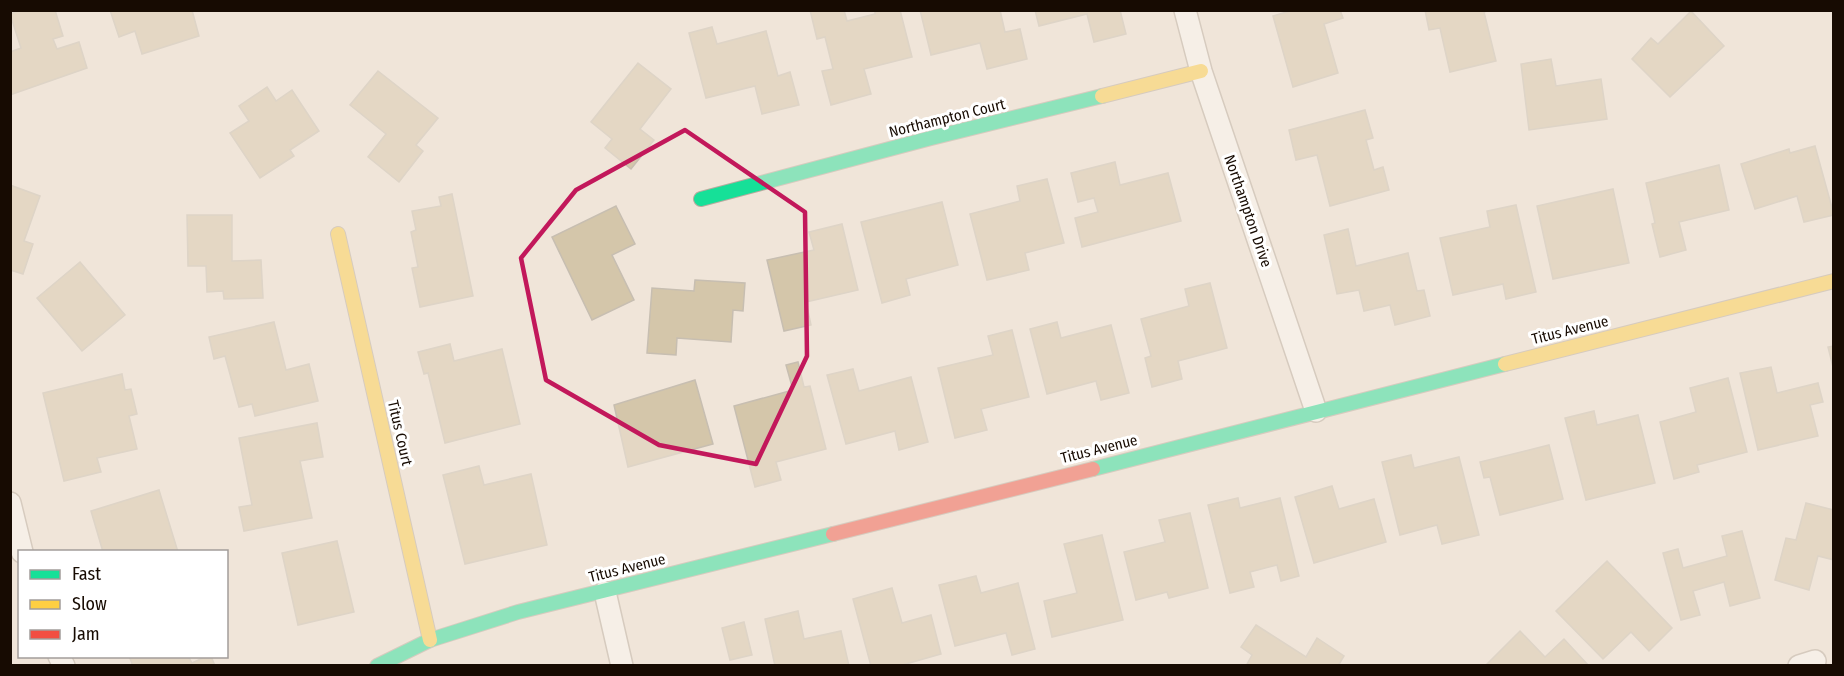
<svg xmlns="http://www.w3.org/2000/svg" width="1844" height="676" viewBox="0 0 1844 676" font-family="'Fira Sans Condensed',sans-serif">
<rect width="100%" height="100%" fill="#f0e5d9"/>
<g fill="#d4c6aa" stroke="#c7beb1" stroke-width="1.5">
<path d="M21,10H55L63,36L53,39L57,49L79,42L87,68L10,95V52L21,48L10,14Z"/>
<path d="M110,10H192L199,36L142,54L135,31L119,37Z"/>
<path d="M810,10H844L847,21L875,14V10H900L912,57L864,69L871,94L831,105L822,71L833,69L825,37L817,39Z"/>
<path d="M920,10H1000L1005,32L1020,29L1027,59L987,69L980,43L931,55Z"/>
<path d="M1035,10H1120L1126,34L1094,42L1087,14L1039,26Z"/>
<path d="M1293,10H1340L1343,18L1324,24L1338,73L1293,87L1273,16Z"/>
<path d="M1425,10H1490L1484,12L1496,61L1450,72L1440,28L1429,30Z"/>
<path d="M1691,11L1724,46L1670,97L1632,59L1651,38L1658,44Z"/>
<path d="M712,27L717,44L766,31L778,76L790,72L799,105L762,114L755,86L706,98L689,33Z"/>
<path d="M1551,59L1556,86L1601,79L1607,119L1529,130L1521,64Z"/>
<path d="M638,63L671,89L640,129L654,140L631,169L605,148L612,139L591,122Z"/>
<path d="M378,71L438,118L416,145L423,151L399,182L368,157L386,134L350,105Z"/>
<path d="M267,87L276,101L292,90L319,131L290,150L294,156L260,178L230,133L249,121L239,106Z"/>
<path d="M1365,110L1373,138L1366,140L1374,170L1383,167L1389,190L1330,206L1317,155L1296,160L1289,130Z"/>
<path d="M1815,146L1834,215L1804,222L1797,196L1755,209L1741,164L1789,149L1790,153Z"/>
<path d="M1115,162L1120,185L1168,173L1181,221L1082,247L1075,218L1098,212L1094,198L1078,202L1071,173Z"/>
<path d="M1719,165L1729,210L1679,222L1686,250L1660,257L1652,224L1655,223L1646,183Z"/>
<path d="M1047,179L1064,243L1025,253L1029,270L987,280L970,214L1020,201L1017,186Z"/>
<path d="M10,185L40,196L24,241L33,244L23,274L10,270Z"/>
<path d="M1613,189L1629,263L1553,279L1537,206Z"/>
<path d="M452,194L473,296L420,307L412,268L418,267L411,232L416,230L412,211L441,206L439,197Z"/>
<path d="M942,202L958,265L906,279L910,295L882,303L861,222Z"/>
<path d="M1516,205L1536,292L1506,299L1503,284L1453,295L1440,238L1490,227L1487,211Z"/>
<path d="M616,206L635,244L612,255L634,300L592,320L552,237Z"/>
<path d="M187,215H232V261L261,260L263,298L224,299L223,291L207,292L206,266H188Z"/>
<path d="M842,224L858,290L806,302L811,325L784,331L767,260L814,250L809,232Z"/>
<path d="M1348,229L1356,266L1408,253L1417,291L1424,290L1430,316L1395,325L1390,305L1364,311L1359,290L1337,294L1324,235Z"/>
<path d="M80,262L125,315L82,351L37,298Z"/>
<path d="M695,280L745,283L743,311L733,310L731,342L677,338L676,355L647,353L652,288L694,291Z"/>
<path d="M1210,283L1227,348L1178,361L1182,379L1152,387L1145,358L1151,356L1141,319L1189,306L1185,289Z"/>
<path d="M274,322L286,370L309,364L318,401L255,416L252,404L239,407L225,356L214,359L209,337Z"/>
<path d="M1057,322L1061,338L1111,325L1129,393L1101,400L1096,381L1047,394L1030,329Z"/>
<path d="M1012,330L1029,397L981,409L987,430L955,438L938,368L993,355L988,336Z"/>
<path d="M450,344L454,361L502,349L520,424L445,443L428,373L424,374L418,352Z"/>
<path d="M1834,346V371L1828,347Z"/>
<path d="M798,362L804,387L810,386L826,449L776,462L781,480L755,487L734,406L793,390L786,365Z"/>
<path d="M1771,367L1777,393L1818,383L1823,402L1810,405L1818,436L1758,450L1740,373Z"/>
<path d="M853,369L859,391L911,377L928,442L899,450L895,431L846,444L827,375Z"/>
<path d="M122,374L125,390L131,389L137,414L129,416L137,449L97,458L101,472L64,481L43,393Z"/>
<path d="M1728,378L1747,452L1697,465L1699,472L1674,479L1660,422L1696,412L1690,388Z"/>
<path d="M695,380L713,444L628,467L614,405Z"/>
<path d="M1594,411L1597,425L1638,415L1655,483L1586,500L1565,418Z"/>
<path d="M317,423L323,457L300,461L312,518L244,531L239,507L252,505L239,438Z"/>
<path d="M1549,445L1563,499L1500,515L1490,477L1484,478L1480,462Z"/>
<path d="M1411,455L1414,468L1459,457L1479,535L1442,544L1437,525L1400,535L1382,462Z"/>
<path d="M479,466L484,485L531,474L547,545L465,564L443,475Z"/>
<path d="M1332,486L1339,509L1374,499L1386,542L1314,563L1295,497Z"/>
<path d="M159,490L178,552H103L91,511Z"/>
<path d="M1238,498L1240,508L1280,498L1299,576L1281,581L1277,565L1250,572L1254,587L1230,593L1208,505Z"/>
<path d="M1806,503L1834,510V560L1818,556L1809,590L1775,580L1786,538L1796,540Z"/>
<path d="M1190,513L1208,588L1169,598L1167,592L1136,600L1124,552L1165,542L1159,520Z"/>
<path d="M1742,531L1760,598L1730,606L1724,582L1693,591L1700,615L1681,620L1663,553L1678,549L1683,568L1727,556L1722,536Z"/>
<path d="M1102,535L1123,620L1052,637L1044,601L1077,593L1064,544Z"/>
<path d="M337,541L354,612L298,625L282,553Z"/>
<path d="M1607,561L1672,628L1649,651L1631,632L1603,659L1556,611Z"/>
<path d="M976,576L981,593L1018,583L1035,649L1012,655L1006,633L955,646L939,585Z"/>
<path d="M892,588L902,623L931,615L941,654L899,666H871L853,599Z"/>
<path d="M798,611L804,639L841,631L849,666H775L765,619Z"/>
<path d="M744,622L752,655L730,660L722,628Z"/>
<path d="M1256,625L1306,657L1317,638L1344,656L1338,666H1246L1252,655L1241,647Z"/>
<path d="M1520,631L1545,657L1564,639L1589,666H1485Z"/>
<path d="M129,656H188L192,663L207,656H211L215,666H133Z"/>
</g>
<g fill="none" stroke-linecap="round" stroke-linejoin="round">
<defs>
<g id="street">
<path d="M1185,10L1201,71L1316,411"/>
<path d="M10,503L22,552"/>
<path d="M605,592L622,666"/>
<path d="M59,656L64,666"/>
<path d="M1799,666L1815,661"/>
</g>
<g id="fast">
<path d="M701,199L931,138L1102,96"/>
<path d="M1093,469L1505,364"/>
<path d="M377,666L430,640L518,612L833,534"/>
</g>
<g id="slow">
<path d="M1102,96L1201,71"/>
<path d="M338,234L430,640"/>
<path d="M1505,364L1834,281"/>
</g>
<path id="jam" d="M833,534L1093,469"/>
</defs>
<use href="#street" stroke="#b7ab9f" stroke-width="24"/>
<use href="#fast" stroke="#b7ab9f" stroke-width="16"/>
<use href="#slow" stroke="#b7ab9f" stroke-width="16"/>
<use href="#jam" stroke="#b7ab9f" stroke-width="16"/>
<use href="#street" stroke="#fdfbf9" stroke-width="21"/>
<use href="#fast" stroke="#16e098" stroke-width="14"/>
<use href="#slow" stroke="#ffcf43" stroke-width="14"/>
<use href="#jam" stroke="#f24e42" stroke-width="14"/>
</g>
<path d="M0 0H1844V676H0ZM685,130L805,212L807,356L756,464L659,445L546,380L521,258L576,190Z" fill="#f0e5d9" fill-opacity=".55" fill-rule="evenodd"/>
<path fill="none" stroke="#c2185b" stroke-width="4.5" stroke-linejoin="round" d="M685,130L805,212L807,356L756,464L659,445L546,380L521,258L576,190Z"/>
<g text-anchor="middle" stroke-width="6" stroke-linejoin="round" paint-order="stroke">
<g font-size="15" fill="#170b02" stroke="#fff">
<text transform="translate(947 118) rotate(-14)" y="5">Northampton Court</text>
<text transform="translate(1248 211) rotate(71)" y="5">Northampton Drive</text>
<text transform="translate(1570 330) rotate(-14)" y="5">Titus Avenue</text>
<text transform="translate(400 433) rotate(77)" y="5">Titus Court</text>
<text transform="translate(1099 449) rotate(-14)" y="5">Titus Avenue</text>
<text transform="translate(627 568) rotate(-14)" y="5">Titus Avenue</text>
</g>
</g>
<rect width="1844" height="676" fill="none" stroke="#170b02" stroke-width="24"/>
<rect x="18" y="550" width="210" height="108" fill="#ffffff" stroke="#a29d9a" stroke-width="1.5"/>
<rect x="30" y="570" width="30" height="9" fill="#16e098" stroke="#a29d9a" stroke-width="1.5"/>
<text x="72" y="580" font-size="18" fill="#170b02">Fast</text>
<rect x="30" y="600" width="30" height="9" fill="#ffcf43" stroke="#a29d9a" stroke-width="1.5"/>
<text x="72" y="610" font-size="18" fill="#170b02">Slow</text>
<rect x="30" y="630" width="30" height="9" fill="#f24e42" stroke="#a29d9a" stroke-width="1.5"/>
<text x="72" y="640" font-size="18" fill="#170b02">Jam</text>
</svg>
